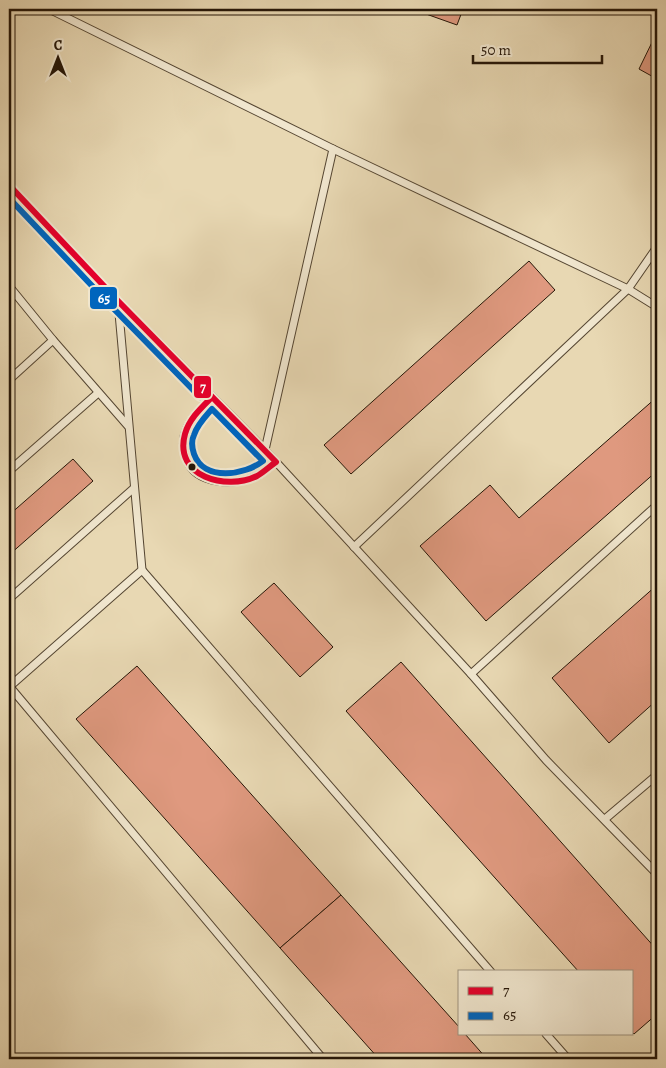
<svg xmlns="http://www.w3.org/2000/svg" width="666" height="1068" viewBox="0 0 666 1068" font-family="Alegreya,serif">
<rect width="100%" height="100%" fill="#e8d8b3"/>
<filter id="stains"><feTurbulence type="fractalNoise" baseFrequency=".004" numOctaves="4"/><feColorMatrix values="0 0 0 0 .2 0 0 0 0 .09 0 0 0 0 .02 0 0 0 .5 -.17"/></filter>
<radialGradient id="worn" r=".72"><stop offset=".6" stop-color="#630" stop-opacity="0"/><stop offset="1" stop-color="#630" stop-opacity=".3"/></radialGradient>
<g fill="#df997f" stroke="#241507">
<path d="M412,9H463L457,25Z"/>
<path d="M657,32V79L639,69Z"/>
<path d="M529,261L555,290L351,474L324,445Z"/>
<path d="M657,397V471L486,621L420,546L490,485L519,518Z"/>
<path d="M73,459L93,481L9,555V515Z"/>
<path d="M274,583L333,647L300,677L241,612Z"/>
<path d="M657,585V700L609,743L552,678Z"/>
<path d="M401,662L657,950V1014L634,1034L632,1032V972H579L346,711Z"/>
<path d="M137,666L341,895L280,948L76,719Z"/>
<path d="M341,895L460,1028V1034H465L487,1059H379L280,948Z"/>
</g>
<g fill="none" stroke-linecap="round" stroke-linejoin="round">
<defs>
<g id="service">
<path d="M49,9L333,149L265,450"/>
<path d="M333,149L628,289L657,307"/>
<path d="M9,185L118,301L265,450L471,674L546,760L657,874"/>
<path d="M9,286L53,340L128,426"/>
<path d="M9,380L53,340"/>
<path d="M212,397C202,407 191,417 186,430C182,439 183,451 187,460C196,485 236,486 257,476C264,472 270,466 276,462"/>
<path d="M9,471L98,393"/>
<path d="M354,547L628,289L657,247"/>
<path d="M142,570L491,972"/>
<path d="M9,599L134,488"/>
<path d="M471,674L657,505"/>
<path d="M9,687L142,570L118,302"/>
<path d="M10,687L323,1059"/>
<path d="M605,819L657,775"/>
<path d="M546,1034L568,1059"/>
<path d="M653,1059L657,1055"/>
</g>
</defs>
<use href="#service" stroke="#554632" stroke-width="9"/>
<use href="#service" stroke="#f0e6ce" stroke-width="7"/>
<defs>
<path id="bus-1" d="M9,185L118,301L276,462C270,466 264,472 257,476C227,491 173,477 185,434C189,419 201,408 212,397"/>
<g id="bus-2">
<path d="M9,198L112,307L200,397"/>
<path d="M212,409L263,461C245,475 204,482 194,454C192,448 191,441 194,435C197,425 205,417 212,409Z"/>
</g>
</defs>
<use href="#bus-1" stroke="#f0e6ce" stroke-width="10"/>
<use href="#bus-2" stroke="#f0e6ce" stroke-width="10"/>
<use href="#bus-1" stroke="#e4002b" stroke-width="6"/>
<use href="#bus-2" stroke="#0065bd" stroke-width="6"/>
</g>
<circle fill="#241507" stroke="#f0e6ce" stroke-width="2" cx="192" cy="467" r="4.5"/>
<g stroke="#f0e6ce" stroke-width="2">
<rect x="89" y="286" width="29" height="24" rx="5" fill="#0065bd"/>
<rect x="193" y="375" width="19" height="24" rx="5" fill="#e4002b"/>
</g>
<g font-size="14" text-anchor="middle" font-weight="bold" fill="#fff">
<text x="104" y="303">65</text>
<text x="203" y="392">7</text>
</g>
<rect width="666" height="1068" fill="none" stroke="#e8d8b3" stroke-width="30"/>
<rect x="10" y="10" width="646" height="1048" fill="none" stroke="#241507" stroke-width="2.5"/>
<rect x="15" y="15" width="636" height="1038" fill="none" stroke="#241507"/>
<rect x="458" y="970" width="175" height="65" fill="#f0e6ce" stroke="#9e927e"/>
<rect x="468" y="987" width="25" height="8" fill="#e4002b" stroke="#9e927e"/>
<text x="503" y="996" font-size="15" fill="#241507">7</text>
<rect x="468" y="1012" width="25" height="8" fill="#0065bd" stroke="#9e927e"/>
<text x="503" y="1020" font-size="15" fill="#241507">65</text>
<g transform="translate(58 58)" stroke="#f0e6ce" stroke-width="4" paint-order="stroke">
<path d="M0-4L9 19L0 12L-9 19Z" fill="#241507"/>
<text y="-8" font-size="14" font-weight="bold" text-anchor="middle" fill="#241507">С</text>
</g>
<path d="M473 55v8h129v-8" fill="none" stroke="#241507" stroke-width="2.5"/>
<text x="481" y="55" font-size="15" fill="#241507" stroke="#f0e6ce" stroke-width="4" paint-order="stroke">50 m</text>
<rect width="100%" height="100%" filter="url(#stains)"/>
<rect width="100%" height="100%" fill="url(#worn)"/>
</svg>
